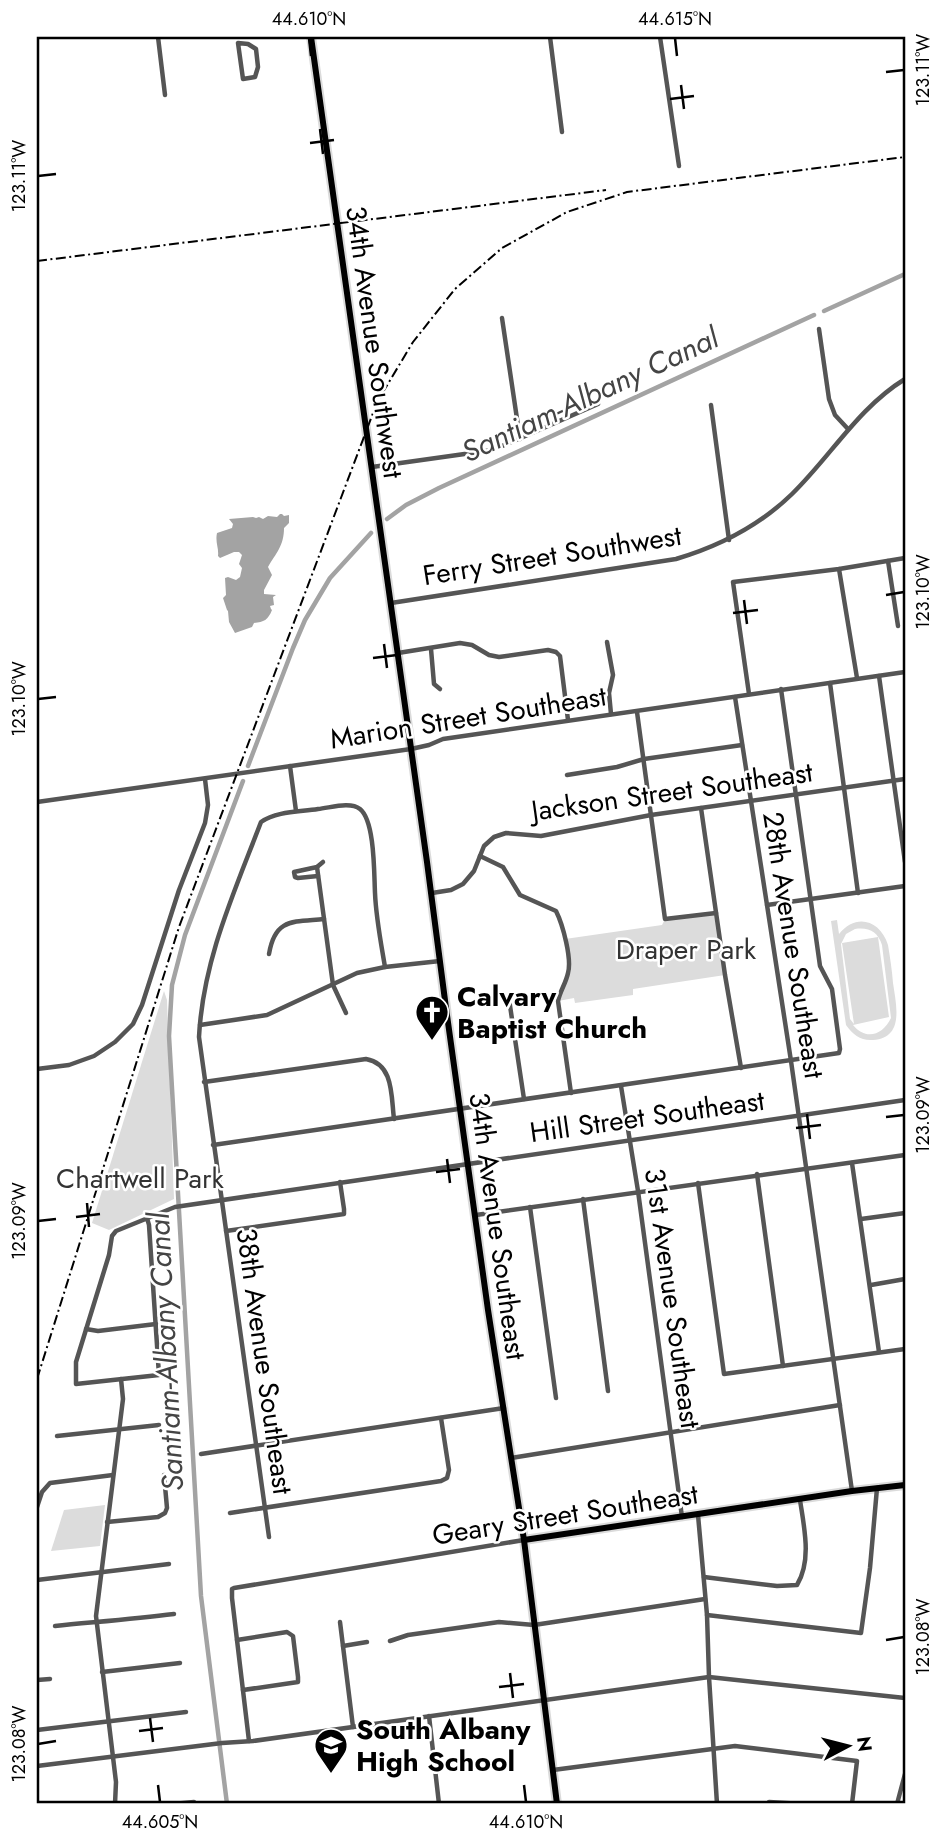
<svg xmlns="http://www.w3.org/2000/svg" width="942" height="1841" viewBox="0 0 942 1841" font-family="Jost,sans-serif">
<rect width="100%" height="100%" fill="#fff"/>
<g fill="#dcdcdc" fill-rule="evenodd">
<path d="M716,913L725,975L633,989V995L575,1003L574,998L558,1001L569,972L565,939L662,925L665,919Z"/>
<path d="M837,920L839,934C856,913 880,920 888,945C890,957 892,970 893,983C896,1004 905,1038 873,1040C861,1041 853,1035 846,1025L831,921ZM855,929C869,927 878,932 882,945L891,1018C883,1035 866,1041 853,1025L889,1017L878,937L842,943L854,1024L850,1019L841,944L846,934Z"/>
<path d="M164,991L167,1000L174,1199L109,1230L92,1223Z"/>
<path d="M105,1505L100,1546L51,1551L64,1510Z"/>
</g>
<path fill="#a3a3a3" d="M280,514H282L284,516L289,515V523L284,528C284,546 276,553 268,567L272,575L264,590V594L276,595L273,597L274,605L270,606L271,609L272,610C268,620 264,622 254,623L252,627L235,633L229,622L228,611L227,610L223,598L226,595L225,578L228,577L236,580L240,577L242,568L239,564L242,555L239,552H234L220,558L218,556C219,548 215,542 217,533L232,528L233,524L229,519L253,517L256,518L259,517L263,519L268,516L277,517Z"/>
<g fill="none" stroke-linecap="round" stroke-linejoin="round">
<g stroke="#a3a3a3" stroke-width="4.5">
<path d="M824,311L905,274"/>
<path d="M387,519L406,505L439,488L814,315"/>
<path d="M248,766L293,648L305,620L330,578L371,533"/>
<path d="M227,1804L201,1596L169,1036L172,985L185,935L243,781"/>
</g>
<defs>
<g id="major">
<path d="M311,37L427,862L446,1008L488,1310L524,1540L557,1804"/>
<path d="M524,1540L852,1491L905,1485"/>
</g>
</defs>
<use href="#major" stroke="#dbdbdb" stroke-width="10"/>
<g stroke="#555" stroke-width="4.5">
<path d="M158,37L165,95"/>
<path d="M550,37L562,132"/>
<path d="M660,37L679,166"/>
<path d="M238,43L248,44L256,49L258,67L255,77L243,79Z"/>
<path d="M502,318L520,439"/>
<path d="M819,329L829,399L835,415L848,429"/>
<path d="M711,405L729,540"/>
<path d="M372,467L493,450L598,404"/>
<path d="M888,561L898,626"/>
<path d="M839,569L857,678"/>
<path d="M391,603L676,559C720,546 759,526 792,494C831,456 858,408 905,379"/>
<path d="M607,642L613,675L609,693L611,714"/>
<path d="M431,649L434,684L440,689"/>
<path d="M398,653L460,643L472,645L489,655L499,657L548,650L556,652L560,656L568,720"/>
<path d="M879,676L905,862"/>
<path d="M830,683L858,893"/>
<path d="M749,694L733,582L839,569L905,558"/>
<path d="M735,697L791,1061L852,1491"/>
<path d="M637,712L665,919L716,913"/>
<path d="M290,766L296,811"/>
<path d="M567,775L617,767L644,759L742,745"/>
<path d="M37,802L411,749L429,745L443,739L905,672"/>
<path d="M701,808L725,975L741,1068"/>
<path d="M480,856L503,867L520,895L556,911C563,925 572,959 568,973C566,983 560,991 558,1001L571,1093"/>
<path d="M317,867L333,985L346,1013"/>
<path d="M318,876L298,878L295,877L294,872L317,867L323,862"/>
<path d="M432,893L451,890L463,884L474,871L484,846L494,837L506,833L541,836L651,815L905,779"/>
<path d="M767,905L905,886"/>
<path d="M269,954C275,918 293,922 324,919"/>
<path d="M509,999L524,1099"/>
<path d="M200,1025L267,1015L357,973L385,967L440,961"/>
<path d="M37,1069L69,1065L94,1056L115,1042L133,1024L142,1005L179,890L205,823L208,805L205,779"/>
<path d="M204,1082L366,1059C394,1064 391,1096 394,1119"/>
<path d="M621,1086L638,1191L682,1517"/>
<path d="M213,1145L839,1053L840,1049L832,989L820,966L781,689"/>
<path d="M852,1163L879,1352"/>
<path d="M757,1174L783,1366"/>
<path d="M698,1183L724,1374L905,1349"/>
<path d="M583,1199L608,1391"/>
<path d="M530,1207L556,1398"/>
<path d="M476,1215L905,1155"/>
<path d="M147,1218L149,1225L159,1375L76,1384V1362L109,1255L112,1236L116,1231L175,1207L905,1100"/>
<path d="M861,1219L905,1213"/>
<path d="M226,1231L344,1214V1209L340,1182"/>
<path d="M871,1285L905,1279"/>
<path d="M86,1329L98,1331L156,1324"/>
<path d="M57,1436L159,1425"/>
<path d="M201,1454L504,1408"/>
<path d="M511,1458L840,1405"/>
<path d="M37,1507L42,1492L50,1483L113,1475"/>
<path d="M230,1513L441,1481L447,1478L449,1470L441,1418"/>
<path d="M698,1515L707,1615L709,1677L717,1804"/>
<path d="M107,1522L158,1517L165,1513L167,1508L164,1475"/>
<path d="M269,1537L199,1037C203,960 234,893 261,822C277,811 300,812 318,809C330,808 350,801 360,809C375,821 374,874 375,893C376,918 381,943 385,967"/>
<path d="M704,1577L777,1586L797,1585C812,1560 804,1527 800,1500"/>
<path d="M37,1580L169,1564"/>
<path d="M707,1615L861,1633L870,1568L877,1488"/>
<path d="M340,1622L353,1727"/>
<path d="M55,1626C95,1622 134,1619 174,1614"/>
<path d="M237,1640L287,1632L293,1636L298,1677V1682L243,1690"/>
<path d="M390,1641L408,1635L499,1622L534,1625L705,1599"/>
<path d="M343,1646L367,1642"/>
<path d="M102,1672L180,1663"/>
<path d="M37,1680L50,1679"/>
<path d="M429,1716L439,1804"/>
<path d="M37,1730L186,1712"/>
<path d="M249,1741L232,1598V1589L234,1588L524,1540"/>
<path d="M37,1766L222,1743L253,1741L709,1677L905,1698"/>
<path d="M553,1770L735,1746L857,1761L852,1804"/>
<path d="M115,1804L116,1782L96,1616L123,1399L121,1379"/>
<path d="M173,1804L194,1802"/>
<path d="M769,1804V1802L803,1804"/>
<path d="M897,1804L905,1774"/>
</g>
<use href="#major" stroke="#000" stroke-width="6"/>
<g stroke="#000" stroke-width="2" stroke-dasharray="10 3.5 2 3.5" stroke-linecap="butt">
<path d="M37,261L606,190"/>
<path d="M37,1379L179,927L373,413L383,392L413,342L455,289L502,248L567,212L627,192L905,157"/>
</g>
</g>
<path fill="none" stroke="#000" stroke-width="2.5" d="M309,38L311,56M675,38L677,56M886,72L904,70M681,85L684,109M670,99L694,96M320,129L323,154M310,143L334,140M38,176L56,174M886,595L904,592M744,600L747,624M733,613L758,610M384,644L387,668M373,658L397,655M38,699L56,697M807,1114L810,1139M886,1117L904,1115M796,1128L821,1125M447,1159L450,1183M436,1172L460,1169M87,1203L89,1227M76,1217L100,1214M38,1221L56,1219M886,1640L904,1637M510,1673L513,1698M499,1687L524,1684M150,1718L153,1742M139,1731L163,1728M38,1744L56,1741M158,1785L160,1802M524,1785L526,1802"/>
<defs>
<symbol id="church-pin" viewBox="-11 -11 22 30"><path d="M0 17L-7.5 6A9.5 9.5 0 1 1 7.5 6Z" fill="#000" stroke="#fff"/><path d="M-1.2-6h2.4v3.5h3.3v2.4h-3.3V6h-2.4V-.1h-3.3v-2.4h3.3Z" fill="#fff"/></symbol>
<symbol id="school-pin" viewBox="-11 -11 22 30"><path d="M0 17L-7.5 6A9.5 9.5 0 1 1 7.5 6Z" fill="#000" stroke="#fff"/><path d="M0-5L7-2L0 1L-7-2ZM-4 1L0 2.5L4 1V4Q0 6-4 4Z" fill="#fff"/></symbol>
</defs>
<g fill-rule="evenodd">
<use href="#church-pin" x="413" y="993" width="38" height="52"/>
<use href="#school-pin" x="312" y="1726" width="38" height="52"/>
</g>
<g text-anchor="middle" stroke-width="5" stroke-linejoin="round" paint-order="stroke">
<g font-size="28" fill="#000" stroke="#fff">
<text transform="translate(375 342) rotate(82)" y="10">34th Avenue Southwest</text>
<text transform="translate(552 555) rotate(-9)" y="10">Ferry Street Southwest</text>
<text transform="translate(468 717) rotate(-9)" y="10">Marion Street Southeast</text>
<text transform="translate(672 791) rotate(-8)" y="10">Jackson Street Southeast</text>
<text transform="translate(794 945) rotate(81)" y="10">28th Avenue Southeast</text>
<text transform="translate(647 1116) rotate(-8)" y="10">Hill Street Southeast</text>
<text transform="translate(498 1226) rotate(82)" y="10">34th Avenue Southeast</text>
<text transform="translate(673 1298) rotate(82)" y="10">31st Avenue Southeast</text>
<text transform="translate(265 1361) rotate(82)" y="10">38th Avenue Southeast</text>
<text transform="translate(565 1514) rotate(-9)" y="10">Geary Street Southeast</text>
</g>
<g font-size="28" fill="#333" stroke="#fff">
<text x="686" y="959">Draper Park</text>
<text x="140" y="1188">Chartwell Park</text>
</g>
<g font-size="28" font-weight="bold" fill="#000" stroke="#fff" text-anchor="start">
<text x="457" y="1006">Calvary<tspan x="457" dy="32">Baptist Church</tspan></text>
<text x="356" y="1739">South Albany<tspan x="356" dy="32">High School</tspan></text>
</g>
<g font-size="30" font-style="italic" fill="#444" stroke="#fff">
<text transform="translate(590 395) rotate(-25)" y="10">Santiam-Albany Canal</text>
<text transform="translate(166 1352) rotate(-93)" y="10">Santiam-Albany Canal</text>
</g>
</g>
<rect width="942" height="1841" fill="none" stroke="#ffffff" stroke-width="77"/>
<g transform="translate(848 1746) rotate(83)" stroke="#ffffff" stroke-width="5" paint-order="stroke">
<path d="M0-5L12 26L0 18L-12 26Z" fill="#000000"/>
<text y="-10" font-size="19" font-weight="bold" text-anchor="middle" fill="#000000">N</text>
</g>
<rect x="38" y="38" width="866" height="1764" fill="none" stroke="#000" stroke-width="2.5"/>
<g font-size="18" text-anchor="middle" fill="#000">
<text x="309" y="25">44.610°N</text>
<text x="675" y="25">44.615°N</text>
<text transform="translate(923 70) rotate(-90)" y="6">123.11°W</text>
<text transform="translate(19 176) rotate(-90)" y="6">123.11°W</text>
<text transform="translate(923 592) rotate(-90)" y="6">123.10°W</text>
<text transform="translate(19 699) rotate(-90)" y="6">123.10°W</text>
<text transform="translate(923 1115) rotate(-90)" y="6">123.09°W</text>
<text transform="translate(19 1221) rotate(-90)" y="6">123.09°W</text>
<text transform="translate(923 1637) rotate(-90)" y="6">123.08°W</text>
<text transform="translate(19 1744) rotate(-90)" y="6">123.08°W</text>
<text x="160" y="1828">44.605°N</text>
<text x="526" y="1828">44.610°N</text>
</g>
</svg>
